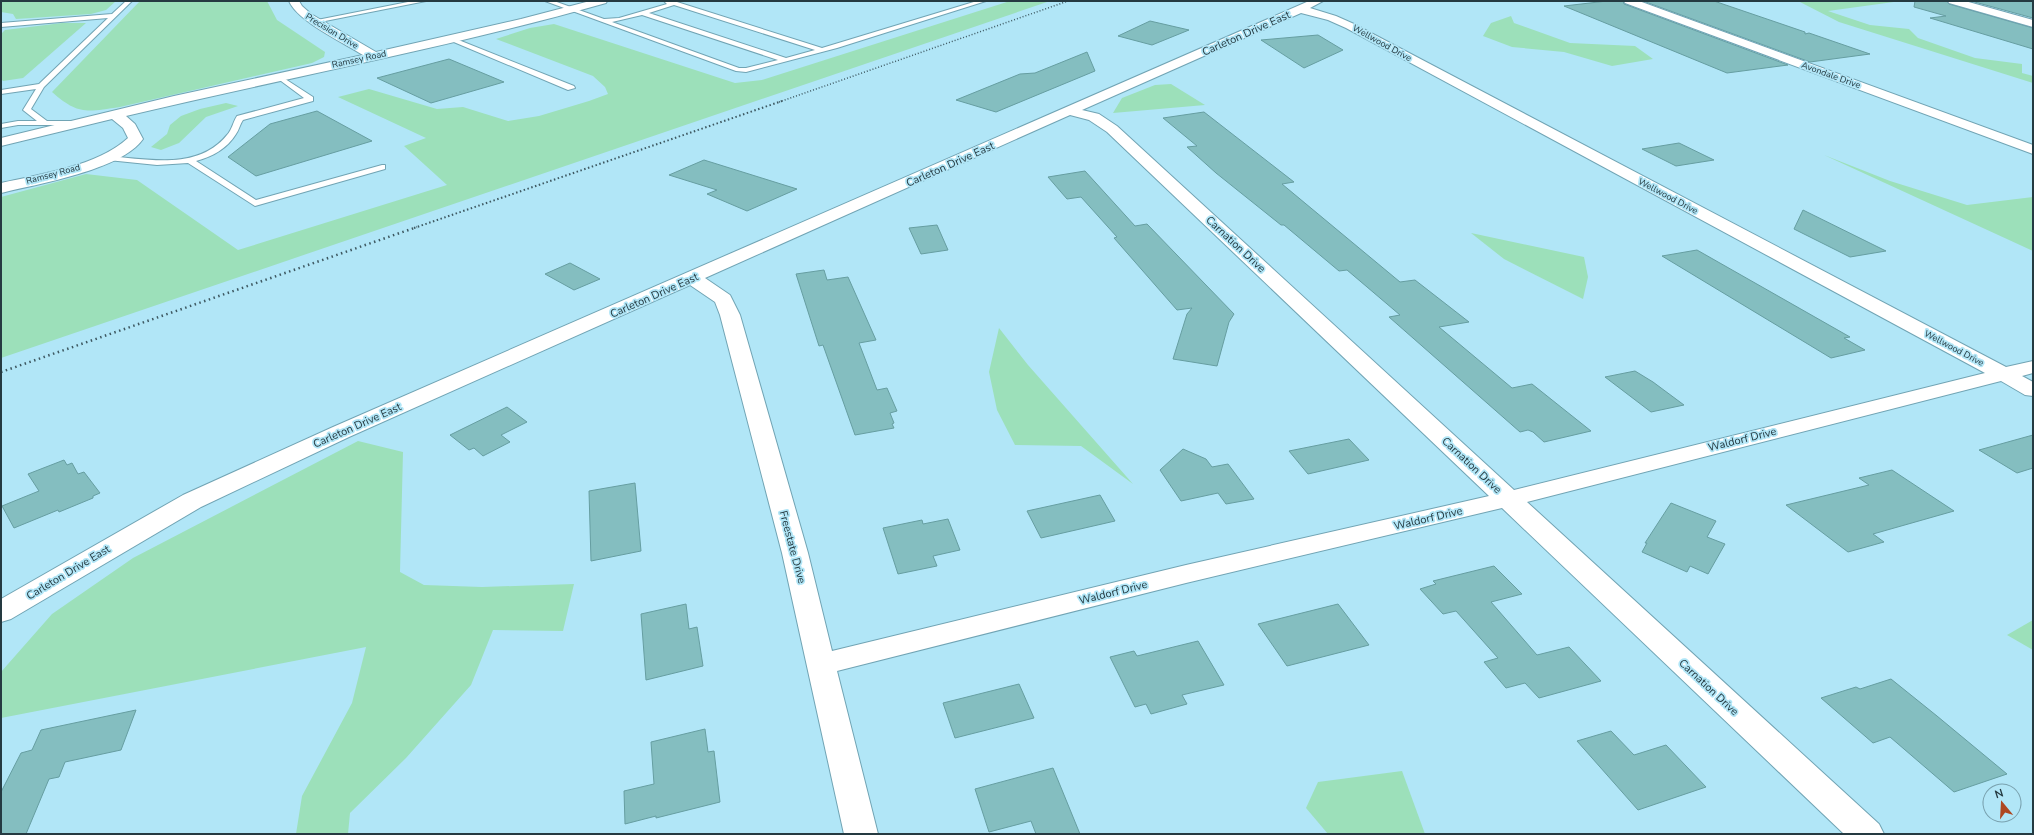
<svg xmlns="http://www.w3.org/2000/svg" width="2034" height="835" viewBox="0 0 2034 835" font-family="'Nunito Sans',sans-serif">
<rect width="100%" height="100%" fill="#b1e6f7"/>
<g fill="#9ce0ba">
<path d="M1,1H116L106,10L91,14L16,19L13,14L1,12Z"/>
<path d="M140,1H267L277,20L325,52L324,57L312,63L120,107C86,112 78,115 52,92Z"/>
<path d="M1010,1H1050L1,358V197L86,174L137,180L238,250L447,185L404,146L426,138L338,97L369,89L437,109L463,107L508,121L539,116L589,101L608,94L605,87L593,76L496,39L530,28L554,24L735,83L762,80Z"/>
<path d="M1798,1H1901L1828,11L1870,25L1909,29L1918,38L1975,58L2022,64V73L2033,76V83L1839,22Z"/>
<path d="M1511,16L1514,23L1570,43L1635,46L1653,59L1612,66L1564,52L1512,47L1483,36L1491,23Z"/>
<path d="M62,23H86L23,78L3,81L1,79V34L5,30Z"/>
<path d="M1171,84L1205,105L1113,113L1122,98L1155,85Z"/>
<path d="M226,103L238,106L206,117L179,143L161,150L151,147L167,134L170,125L181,116L200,109Z"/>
<path d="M1824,155L1890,181L1967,205L2033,197V251Z"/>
<path d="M1471,233L1584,257L1588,277L1583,299L1504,259Z"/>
<path d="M999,328L1028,365L1133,484L1081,446L1015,445L997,410L989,372Z"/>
<path d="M358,441L403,452L400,572L424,585L482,587L574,584L563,631L493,630L471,685L406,758L350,813L348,834H296L302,796L352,703L366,647L1,718V672L52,614L133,558Z"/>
<path d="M2033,620V650L2007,635Z"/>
<path d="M1402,771L1425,834H1328L1306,808L1318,782Z"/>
</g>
<g fill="#84bec0" stroke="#669ea1">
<path d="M1607,1H1623L1624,4L1788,65L1727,73L1564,6Z"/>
<path d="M1643,1H1714L1805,32V34L1809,33L1870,54L1810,62Z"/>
<path d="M1915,1H1947L1949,4L2033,28V49L1930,18L1946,16L1914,7Z"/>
<path d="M1971,1H2033V18Z"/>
<path d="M1150,21L1189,30L1152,45L1118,36Z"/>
<path d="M1318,35L1343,50L1304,68L1261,40Z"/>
<path d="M1087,52L1095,71L996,112L956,100L1020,74L1035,73Z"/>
<path d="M449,59L504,82L431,103L377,78Z"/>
<path d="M317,111L372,141L256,176L228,157L270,124Z"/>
<path d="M1204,112L1294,182L1282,184L1400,282L1415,280L1469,322L1439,327L1512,388L1532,384L1591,431L1544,442L1533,432L1528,430L1520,432L1389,317L1400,315L1347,270L1339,271L1284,225H1281L1216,173L1187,147L1197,146L1163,118Z"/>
<path d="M1679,143L1714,160L1676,166L1642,149Z"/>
<path d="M704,160L797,189L747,211L707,194L717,190L669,175Z"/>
<path d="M1085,171L1135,226L1147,224L1234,314L1229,322L1217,366L1173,359L1187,314L1192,308L1177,310L1114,238L1117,237L1081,197L1067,199L1048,177Z"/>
<path d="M1803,210L1886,251L1850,257L1794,229Z"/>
<path d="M937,225L948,250L921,254L909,228Z"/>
<path d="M1697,250L1850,337L1844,338L1865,350L1831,358L1662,256Z"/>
<path d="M570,263L600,279L574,290L545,274Z"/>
<path d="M824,270L827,280L848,277L876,340L859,343L877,390L887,388L897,411L890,413L894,423L892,424L894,428L855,435L823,345L819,346L796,274Z"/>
<path d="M1635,371L1653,382L1684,405L1651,412L1605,377Z"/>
<path d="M507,407L527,422L501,435L510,442L483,456L474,448L469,450L450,435Z"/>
<path d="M2033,435V468L2017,473L1979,450Z"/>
<path d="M1349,439L1369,460L1308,474L1289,451Z"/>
<path d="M1183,449L1206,459L1212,467L1228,464L1254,499L1226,504L1218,493L1181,501L1160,470Z"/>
<path d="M64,460L67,465L72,463L78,474L84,472L100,493L93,496V498L59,512L58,510L14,528L2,506L39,491L28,474Z"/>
<path d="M1892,470L1954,511L1873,534L1884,542L1848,552L1786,505L1869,485L1859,478Z"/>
<path d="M635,483L641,551L591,561L589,491Z"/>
<path d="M1100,495L1115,521L1041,538L1027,511Z"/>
<path d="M1671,503L1716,521L1707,537L1725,544L1708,574L1690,566L1687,572L1642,552L1647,543H1645Z"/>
<path d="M948,519L960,550L933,556L937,566L898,574L883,528L922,520L923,524Z"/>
<path d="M1494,566L1522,594L1491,602L1537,655L1569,647L1601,681L1539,698L1525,683L1506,688L1484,662L1498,658L1456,611L1443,614L1420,589L1436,584L1433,581Z"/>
<path d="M686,604L689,629L697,627L703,666L646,680L641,614Z"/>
<path d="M1338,604L1369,645L1287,666L1258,624Z"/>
<path d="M1198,641L1224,685L1182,695L1187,704L1151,714L1146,704L1135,707L1110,657L1134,651L1137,656Z"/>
<path d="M1891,679L1937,716L2007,774L1954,792L1890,737L1873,743L1821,698L1856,687L1860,689Z"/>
<path d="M1019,684L1034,718L955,738L943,703Z"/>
<path d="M136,710L121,750L65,762L59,777L49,779L26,834H1V792L21,753L32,750L41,730Z"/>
<path d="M705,729L708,752L714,751L720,802L656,818V816L625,824L624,791L654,784L651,742Z"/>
<path d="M1611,731L1634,755L1666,745L1706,787L1638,810L1577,741Z"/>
<path d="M1053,768L1080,834H1036L1031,821L989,832L975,789Z"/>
</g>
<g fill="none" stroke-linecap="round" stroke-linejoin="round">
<defs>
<g id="lane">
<path d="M126,1H132L44,87L31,109L47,121H79L83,123L82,125H18L1,128V124L18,121H37L23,110L36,89L1,94V90L39,84L108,18L1,27V23L112,14Z"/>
<path d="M413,1H426L315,23L312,21Z"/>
<path d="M545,1H554L604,19L619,18L667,4L664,1H679L677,2L822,48L977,1H986L837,48L746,72L736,71ZM674,5L815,50L786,58L649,13ZM642,15L778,60L746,68H739L612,22Z"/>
<path d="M451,37L574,86L575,88L568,90L449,40V38Z"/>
<path d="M279,75L313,97V101L243,120C240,124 239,130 236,134C227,149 211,157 196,161L256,200L382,165H385V169L255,206L188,163L157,165L108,160L104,158L108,156C147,159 198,171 227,135C232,130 233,122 237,116L304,98L277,78V76Z"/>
</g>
<g id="street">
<path d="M289,1H299L302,6L311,14L376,52L521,19L590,1H607L606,3C448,48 285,78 126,116L135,124L143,139C122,170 37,184 1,193V183C41,174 98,166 128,138L123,128L112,119L1,146V138L174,96L363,55C344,43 297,21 289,1Z"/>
<path d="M1309,1H1323L1310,8L1336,16L1354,24L2006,367L2033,361V373L2022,376L2033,382V396L2025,395L2001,381L1527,502L1879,824L1884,834H1844L1502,508L1186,583L837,671L878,834H844L782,553L720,315L715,302L690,285L349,437L201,507L11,619L1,622V599L183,495L333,427ZM1301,13L1328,20L1346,28L1985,373L1514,490L1117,126L1099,114L1082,110ZM1070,115L1089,120L1107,132L1489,496L1186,565L832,651L808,553L740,315L730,295L705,278Z"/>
<path d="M1624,1H1639L2033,145V154L1625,3Z"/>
<path d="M1948,1H1965L2033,20V27L1949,3Z"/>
</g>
</defs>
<use href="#lane" stroke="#71a4b4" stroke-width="2"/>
<use href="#street" stroke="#71a4b4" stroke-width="2"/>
<use href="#lane" fill="#fff" fill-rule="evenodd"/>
<use href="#street" fill="#fff" fill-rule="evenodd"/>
<path stroke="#3e5962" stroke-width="1.5" stroke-dasharray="1 2" stroke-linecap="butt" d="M779,102L1068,1"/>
<path stroke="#3e5962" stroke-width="2" stroke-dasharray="1.5 2.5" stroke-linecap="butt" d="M414,228L782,101"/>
<path stroke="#3e5962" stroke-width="2.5" stroke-dasharray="1.5 3.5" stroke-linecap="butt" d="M1,372L417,227"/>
</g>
<g text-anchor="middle" stroke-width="3.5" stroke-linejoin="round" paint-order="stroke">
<g font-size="9" fill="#253a41" stroke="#b1e6f7">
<text transform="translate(332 31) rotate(31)" y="3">Precision Drive</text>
<text transform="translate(1382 43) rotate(29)" y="3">Wellwood Drive</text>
<text transform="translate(359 59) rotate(-12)" y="3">Ramsey Road</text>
<text transform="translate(1831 75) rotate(20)" y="3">Avondale Drive</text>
<text transform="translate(53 174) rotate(-15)" y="3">Ramsey Road</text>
<text transform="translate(1668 196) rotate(28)" y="3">Wellwood Drive</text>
<text transform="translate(1954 348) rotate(28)" y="3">Wellwood Drive</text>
</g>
<g font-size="11" fill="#253a41" stroke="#b1e6f7">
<text transform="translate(1246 33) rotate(-24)" y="4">Carleton Drive East</text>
<text transform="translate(950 164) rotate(-24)" y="4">Carleton Drive East</text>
<text transform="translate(1236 244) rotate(43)" y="4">Carnation Drive</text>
<text transform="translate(654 295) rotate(-24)" y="4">Carleton Drive East</text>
<text transform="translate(357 425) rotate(-24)" y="4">Carleton Drive East</text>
<text transform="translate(1742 439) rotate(-14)" y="4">Waldorf Drive</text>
<text transform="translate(1472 465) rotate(43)" y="4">Carnation Drive</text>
<text transform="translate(1428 518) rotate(-13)" y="4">Waldorf Drive</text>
<text transform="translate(793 547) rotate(75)" y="4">Freestate Drive</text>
<text transform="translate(68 572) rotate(-31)" y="4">Carleton Drive East</text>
<text transform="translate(1113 592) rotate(-14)" y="4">Waldorf Drive</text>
<text transform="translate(1709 687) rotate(43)" y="4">Carnation Drive</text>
</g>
</g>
<rect width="2034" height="835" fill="none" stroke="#253a41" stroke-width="4"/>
<g transform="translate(2002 803) rotate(342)"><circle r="19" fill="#b1e6f7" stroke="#79a1ae"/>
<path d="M0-3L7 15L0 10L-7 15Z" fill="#ae4721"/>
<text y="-6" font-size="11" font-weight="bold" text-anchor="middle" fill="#253a41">N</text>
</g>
</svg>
